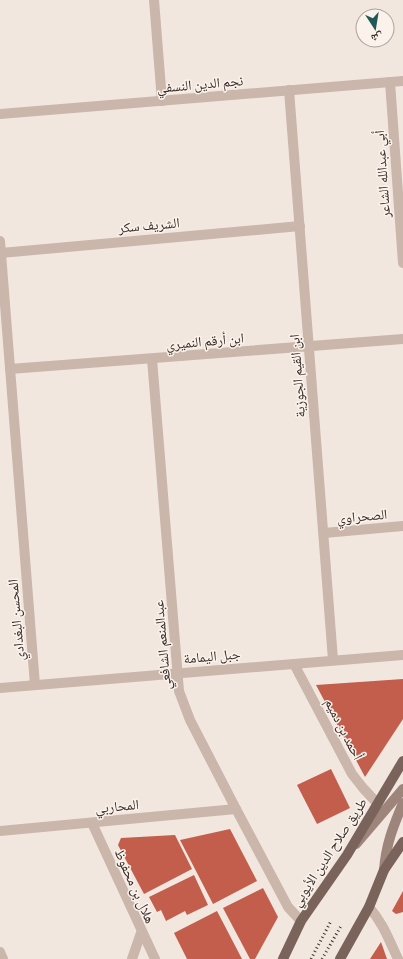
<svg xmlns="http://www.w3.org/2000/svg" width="403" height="959" viewBox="0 0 403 959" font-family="Commissioner,'Noto Naskh Arabic',sans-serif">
<rect width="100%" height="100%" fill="#f2e7df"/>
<g fill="#c35d4c">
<path d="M403,679V719L365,777L316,685Z"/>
<path d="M331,769L350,808L317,824L297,785Z"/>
<path d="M230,829L257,881L213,904L180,840Z"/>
<path d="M175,835L192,869L144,894L118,845L121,838Z"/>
<path d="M194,875L208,905L187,915L185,911L166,921L161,910L157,912L149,897Z"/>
<path d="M263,888L278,917L255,959H250L223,908Z"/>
<path d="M403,891V912L396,914L392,911Z"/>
<path d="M217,911L242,959H187L174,933Z"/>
<path d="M381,942L387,959H370Z"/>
</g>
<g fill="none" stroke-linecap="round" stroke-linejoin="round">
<g stroke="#cab6aa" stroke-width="10">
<path d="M154,0L162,101"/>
<path d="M390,82L403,263"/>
<path d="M289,90L333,660"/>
<path d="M0,114L403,81"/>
<path d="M0,241L35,685"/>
<path d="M1,253L300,226"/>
<path d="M152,359L179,691L190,720L236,809L288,907L301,921"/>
<path d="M10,369L403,339"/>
<path d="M324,533L403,526"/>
<path d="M294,664L352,774L363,788L377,803"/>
<path d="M0,688L403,655"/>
<path d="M92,823L155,959"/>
<path d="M0,831L236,809"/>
<path d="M369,907C383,923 389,940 398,959"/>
<path d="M0,952L3,959"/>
<path d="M132,959L141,933"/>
</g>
<g stroke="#9e857c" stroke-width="10">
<path d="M356,844L403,789"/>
<path d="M384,870C386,844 393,827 403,803"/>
</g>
<g stroke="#79635b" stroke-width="10">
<path d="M283,959L301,921L347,855L403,761"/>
<path d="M340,959L369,907L384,870L403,842"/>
</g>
<g stroke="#382d2a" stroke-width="3" stroke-dasharray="1 3" stroke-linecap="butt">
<path d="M311,959L331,921"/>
<path d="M322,959L341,926"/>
</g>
</g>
<g text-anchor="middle" stroke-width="3" stroke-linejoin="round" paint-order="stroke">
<g font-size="14" fill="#382d2a" stroke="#faf2eb">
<text transform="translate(200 84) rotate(-5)" y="5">نجم الدين النسفي</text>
<text transform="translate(382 174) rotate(-94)" y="5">أبي عبدالله الشاعر</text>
<text transform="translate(149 225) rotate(-5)" y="5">الشريف سكر</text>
<text transform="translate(205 341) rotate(-5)" y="5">ابن أرقم النميري</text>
<text transform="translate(297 376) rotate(-94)" y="5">ابن القيم الجوزية</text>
<text transform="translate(362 516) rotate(-5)" y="5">الصحراوي</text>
<text transform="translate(16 620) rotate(-95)" y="5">المحسن البغدادي</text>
<text transform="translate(162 645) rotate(-95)" y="5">عبدالمنعم الشافعي</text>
<text transform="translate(212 656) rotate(-5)" y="5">جبل اليمامة</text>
<text transform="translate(344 729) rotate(63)" y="5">أحمد بن دميم</text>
<text transform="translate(117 806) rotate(-5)" y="5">المحاربي</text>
<text transform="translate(329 852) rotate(-57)" y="5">طريق صلاح الدين الأيوبي</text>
<text transform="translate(135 886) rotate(66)" y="5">هلال بن محفوظ</text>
</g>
</g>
<g transform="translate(375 28) rotate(168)"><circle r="19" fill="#faf2eb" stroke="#aca39e"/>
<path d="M0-3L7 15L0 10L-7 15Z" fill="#205957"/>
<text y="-6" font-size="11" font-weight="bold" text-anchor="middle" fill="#382d2a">ش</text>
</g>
</svg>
